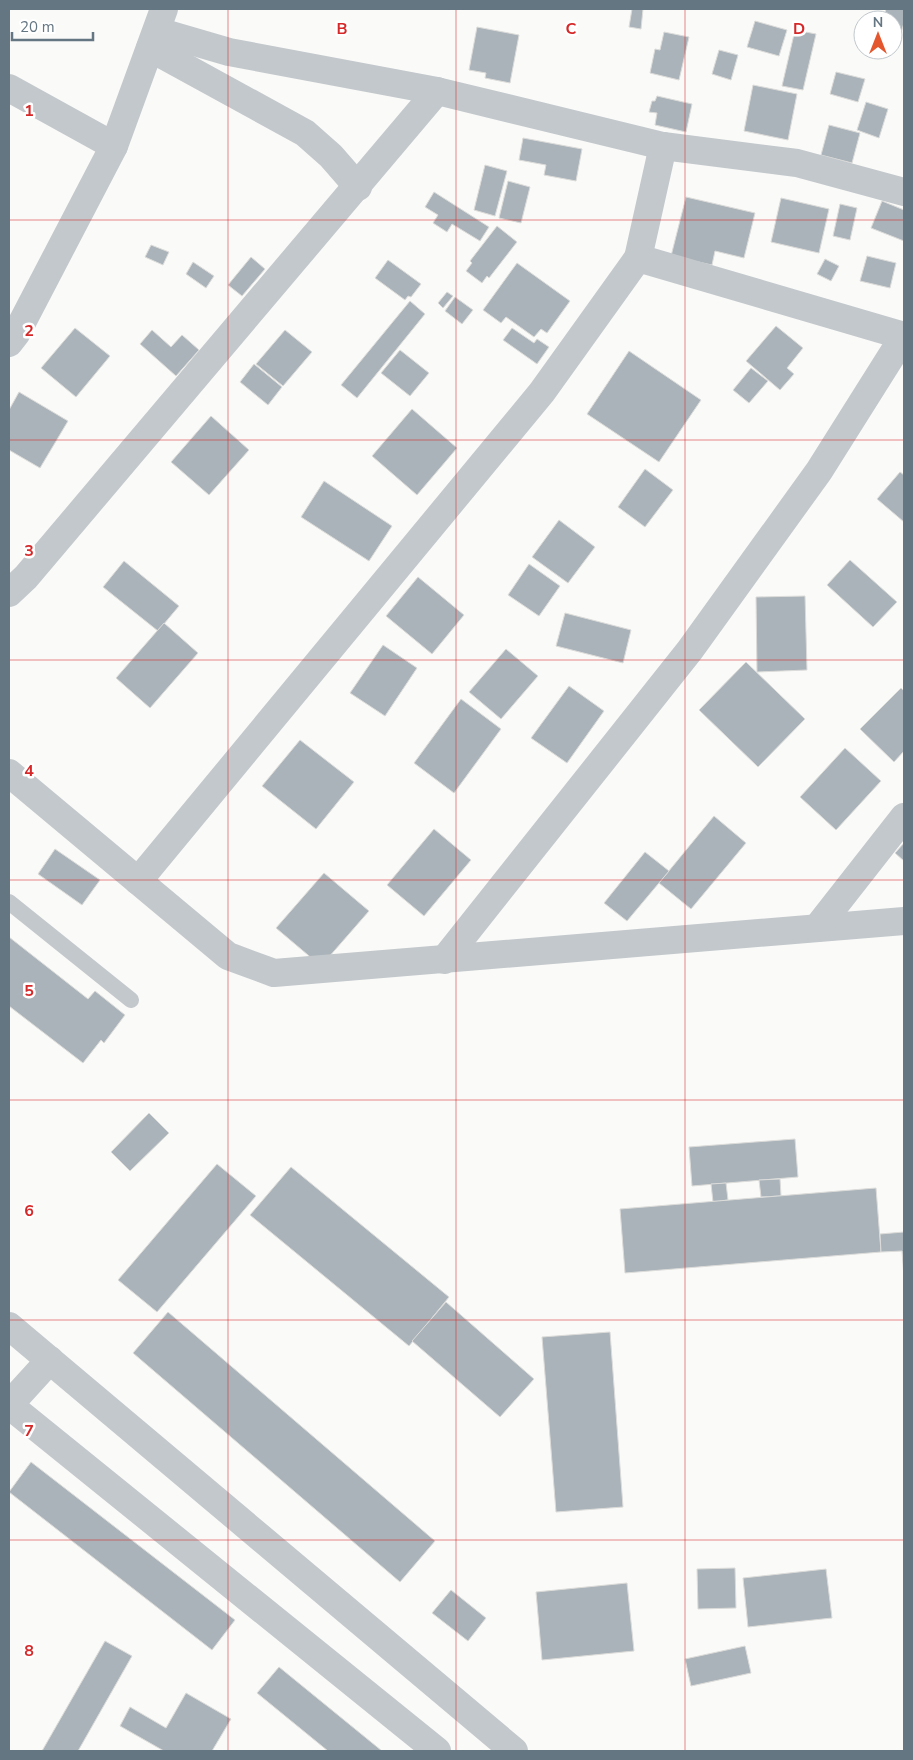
<svg xmlns="http://www.w3.org/2000/svg" width="913" height="1760" viewBox="0 0 913 1760" font-family="'Nunito Sans',sans-serif">
<rect width="100%" height="100%" fill="#fafaf8"/>
<g fill="#aab3b9" stroke="#dcdcda">
<path d="M632,9H643L641,29L629,27Z"/>
<path d="M886,9H904V23L898,43L893,41V20H883Z"/>
<path d="M755,21L787,30L779,56L747,47Z"/>
<path d="M477,27L519,35L510,83L485,78L486,73L469,70Z"/>
<path d="M795,30L816,34L803,90L782,86Z"/>
<path d="M664,32L689,37L679,80L650,73L655,49L660,50Z"/>
<path d="M719,50L738,55L731,80L712,74Z"/>
<path d="M836,72L865,79L858,102L830,94Z"/>
<path d="M753,85L797,94L788,140L744,131Z"/>
<path d="M657,96L692,104L686,132L655,125L657,113L649,112L652,101H655Z"/>
<path d="M866,102L888,109L879,138L857,130Z"/>
<path d="M829,125L860,133L852,163L821,155Z"/>
<path d="M523,138L582,149L576,181L544,175L546,165L519,160Z"/>
<path d="M485,165L507,171L495,216L474,210Z"/>
<path d="M508,181L530,187L521,223L499,218Z"/>
<path d="M434,192L489,227L480,241L452,224L447,232L433,223L438,215L425,207Z"/>
<path d="M686,197L755,213L744,258L715,251L712,265L671,256Z"/>
<path d="M781,198L829,209L819,253L771,242Z"/>
<path d="M882,201L904,210V241L871,228Z"/>
<path d="M840,204L857,208L850,240L833,236Z"/>
<path d="M497,226L517,242L489,278L487,276L482,283L466,271L472,263L470,261Z"/>
<path d="M151,245L169,252L163,265L145,257Z"/>
<path d="M867,256L896,263L890,288L860,281Z"/>
<path d="M251,257L265,269L242,296L228,285Z"/>
<path d="M825,259L839,266L831,281L817,274Z"/>
<path d="M388,260L421,284L411,297L408,296L405,300L375,278Z"/>
<path d="M193,262L214,276L206,288L186,274Z"/>
<path d="M517,263L570,301L547,333L541,329L534,337L506,317L501,323L483,310Z"/>
<path d="M447,292L453,296L443,308L438,303Z"/>
<path d="M455,297L473,310L462,324L445,311Z"/>
<path d="M410,301L425,314L357,398L341,385Z"/>
<path d="M776,326L803,348L787,368L794,374L780,390L746,361Z"/>
<path d="M75,328L110,356L76,397L41,368Z"/>
<path d="M512,328L534,343L537,339L549,347L537,364L503,340Z"/>
<path d="M152,330L171,347L182,335L199,350L176,376L140,344Z"/>
<path d="M285,330L312,352L283,386L256,364Z"/>
<path d="M400,350L429,373L410,396L381,373Z"/>
<path d="M629,351L701,400L659,462L587,414Z"/>
<path d="M254,364L282,387L268,405L240,382Z"/>
<path d="M751,368L768,381L749,403L733,390Z"/>
<path d="M19,392L68,421L40,468L9,450V410Z"/>
<path d="M412,409L457,448L417,495L372,456Z"/>
<path d="M211,416L249,450L209,495L171,462Z"/>
<path d="M645,469L673,490L645,527L618,507Z"/>
<path d="M900,472L904,475V522L877,499Z"/>
<path d="M324,481L392,526L369,561L301,517Z"/>
<path d="M559,520L595,547L568,583L532,557Z"/>
<path d="M850,560L897,602L873,627L827,585Z"/>
<path d="M124,561L179,606L158,631L103,587Z"/>
<path d="M529,564L560,586L539,616L508,595Z"/>
<path d="M418,577L464,615L432,654L386,616Z"/>
<path d="M805,596L807,670L757,672L756,597Z"/>
<path d="M565,613L631,630L623,663L556,646Z"/>
<path d="M164,623L198,653L150,708L116,678Z"/>
<path d="M383,645L417,668L385,716L350,693Z"/>
<path d="M506,649L538,676L501,719L469,692Z"/>
<path d="M746,662L805,719L758,767L699,710Z"/>
<path d="M569,686L604,711L567,763L531,738Z"/>
<path d="M901,688L904,691V751L894,762L860,729Z"/>
<path d="M461,699L501,729L454,793L414,763Z"/>
<path d="M300,740L354,782L316,829L262,786Z"/>
<path d="M845,748L881,781L836,830L800,797Z"/>
<path d="M714,816L746,843L691,909L659,883Z"/>
<path d="M434,829L471,860L424,916L387,885Z"/>
<path d="M904,843V861L895,853Z"/>
<path d="M55,849L100,880L82,905L38,874Z"/>
<path d="M645,852L669,871L627,921L604,903Z"/>
<path d="M324,873L369,911L321,966L276,928Z"/>
<path d="M9,937L88,999L95,991L125,1015L104,1043L101,1040L83,1063L9,1006Z"/>
<path d="M149,1113L169,1133L130,1171L111,1152Z"/>
<path d="M795,1139L798,1177L692,1186L689,1147Z"/>
<path d="M217,1164L256,1196L157,1312L118,1280Z"/>
<path d="M291,1167L449,1297L409,1346L250,1215Z"/>
<path d="M780,1179L781,1196L761,1197L759,1180Z"/>
<path d="M726,1183L728,1200L713,1202L711,1184Z"/>
<path d="M876,1188L881,1252L625,1273L620,1209Z"/>
<path d="M904,1232V1278L902,1251L881,1252L880,1234Z"/>
<path d="M446,1302L534,1379L500,1417L412,1341Z"/>
<path d="M168,1312L435,1541L400,1582L133,1353Z"/>
<path d="M610,1332L623,1507L556,1512L542,1337Z"/>
<path d="M31,1462L235,1620L212,1650L9,1492Z"/>
<path d="M735,1568L736,1608L698,1609L697,1569Z"/>
<path d="M826,1569L832,1618L748,1627L743,1578Z"/>
<path d="M627,1583L634,1651L542,1660L536,1592Z"/>
<path d="M451,1590L486,1618L468,1641L432,1613Z"/>
<path d="M105,1641L132,1656L78,1751H42Z"/>
<path d="M745,1646L751,1673L691,1686L685,1659Z"/>
<path d="M279,1667L382,1751H328L257,1693Z"/>
<path d="M186,1693L231,1719L212,1751H164L120,1726L130,1707L166,1728Z"/>
</g>
<g fill="none" stroke-linecap="round" stroke-linejoin="round">
<path stroke="#c3c8cc" stroke-width="16" d="M9,902L131,1000"/>
<g stroke="#c3c8cc" stroke-width="28">
<path d="M157,31L229,52L437,91L663,146L797,163L904,192"/>
<path d="M150,48L305,133L331,156L358,187"/>
<path d="M9,88L114,146"/>
<path d="M663,146L638,258L904,336"/>
<path d="M9,593L26,577L437,91"/>
<path d="M9,773L228,956L274,973L904,921"/>
<path d="M138,881L542,392L638,258"/>
<path d="M817,928L904,817"/>
<path d="M444,960L690,650L819,471L904,336"/>
<path d="M9,1326L514,1751"/>
<path d="M9,1405L437,1751"/>
<path d="M9,1405L50,1360"/>
</g>
<path stroke="#c3c8cc" stroke-width="28" d="M9,343L16,334L114,146L164,9"/>
</g>
<path fill="none" stroke="#d62828" stroke-width="1" stroke-opacity="0.55" d="M228,9V1751M456,9V1751M685,9V1751M9,220H904M9,440H904M9,660H904M9,880H904M9,1100H904M9,1320H904M9,1540H904"/>
<g font-size="16" text-anchor="middle" font-weight="bold" fill="#d62828" stroke="#fff" stroke-width="5" stroke-linejoin="round" paint-order="stroke">
<text x="342" y="34">B</text>
<text x="571" y="34">C</text>
<text x="799" y="34">D</text>
<text x="29" y="116">1</text>
<text x="29" y="336">2</text>
<text x="29" y="556">3</text>
<text x="29" y="776">4</text>
<text x="29" y="996">5</text>
<text x="29" y="1216">6</text>
<text x="29" y="1436">7</text>
<text x="29" y="1656">8</text>
</g>
<rect width="913" height="1760" fill="none" stroke="#657683" stroke-width="20"/>
<g transform="translate(878 35)"><circle r="24" fill="#ffffff" stroke="#c1c8cd"/>
<path d="M0-4L9 19L0 12L-9 19Z" fill="#e4572e"/>
<text y="-8" font-size="14" font-weight="bold" text-anchor="middle" fill="#657683">N</text>
</g>
<path d="M12 32v8h81v-8" fill="none" stroke="#657683" stroke-width="2.5"/>
<text x="20" y="32" font-size="15" fill="#657683" stroke="#ffffff" stroke-width="4" paint-order="stroke">20 m</text>
</svg>
